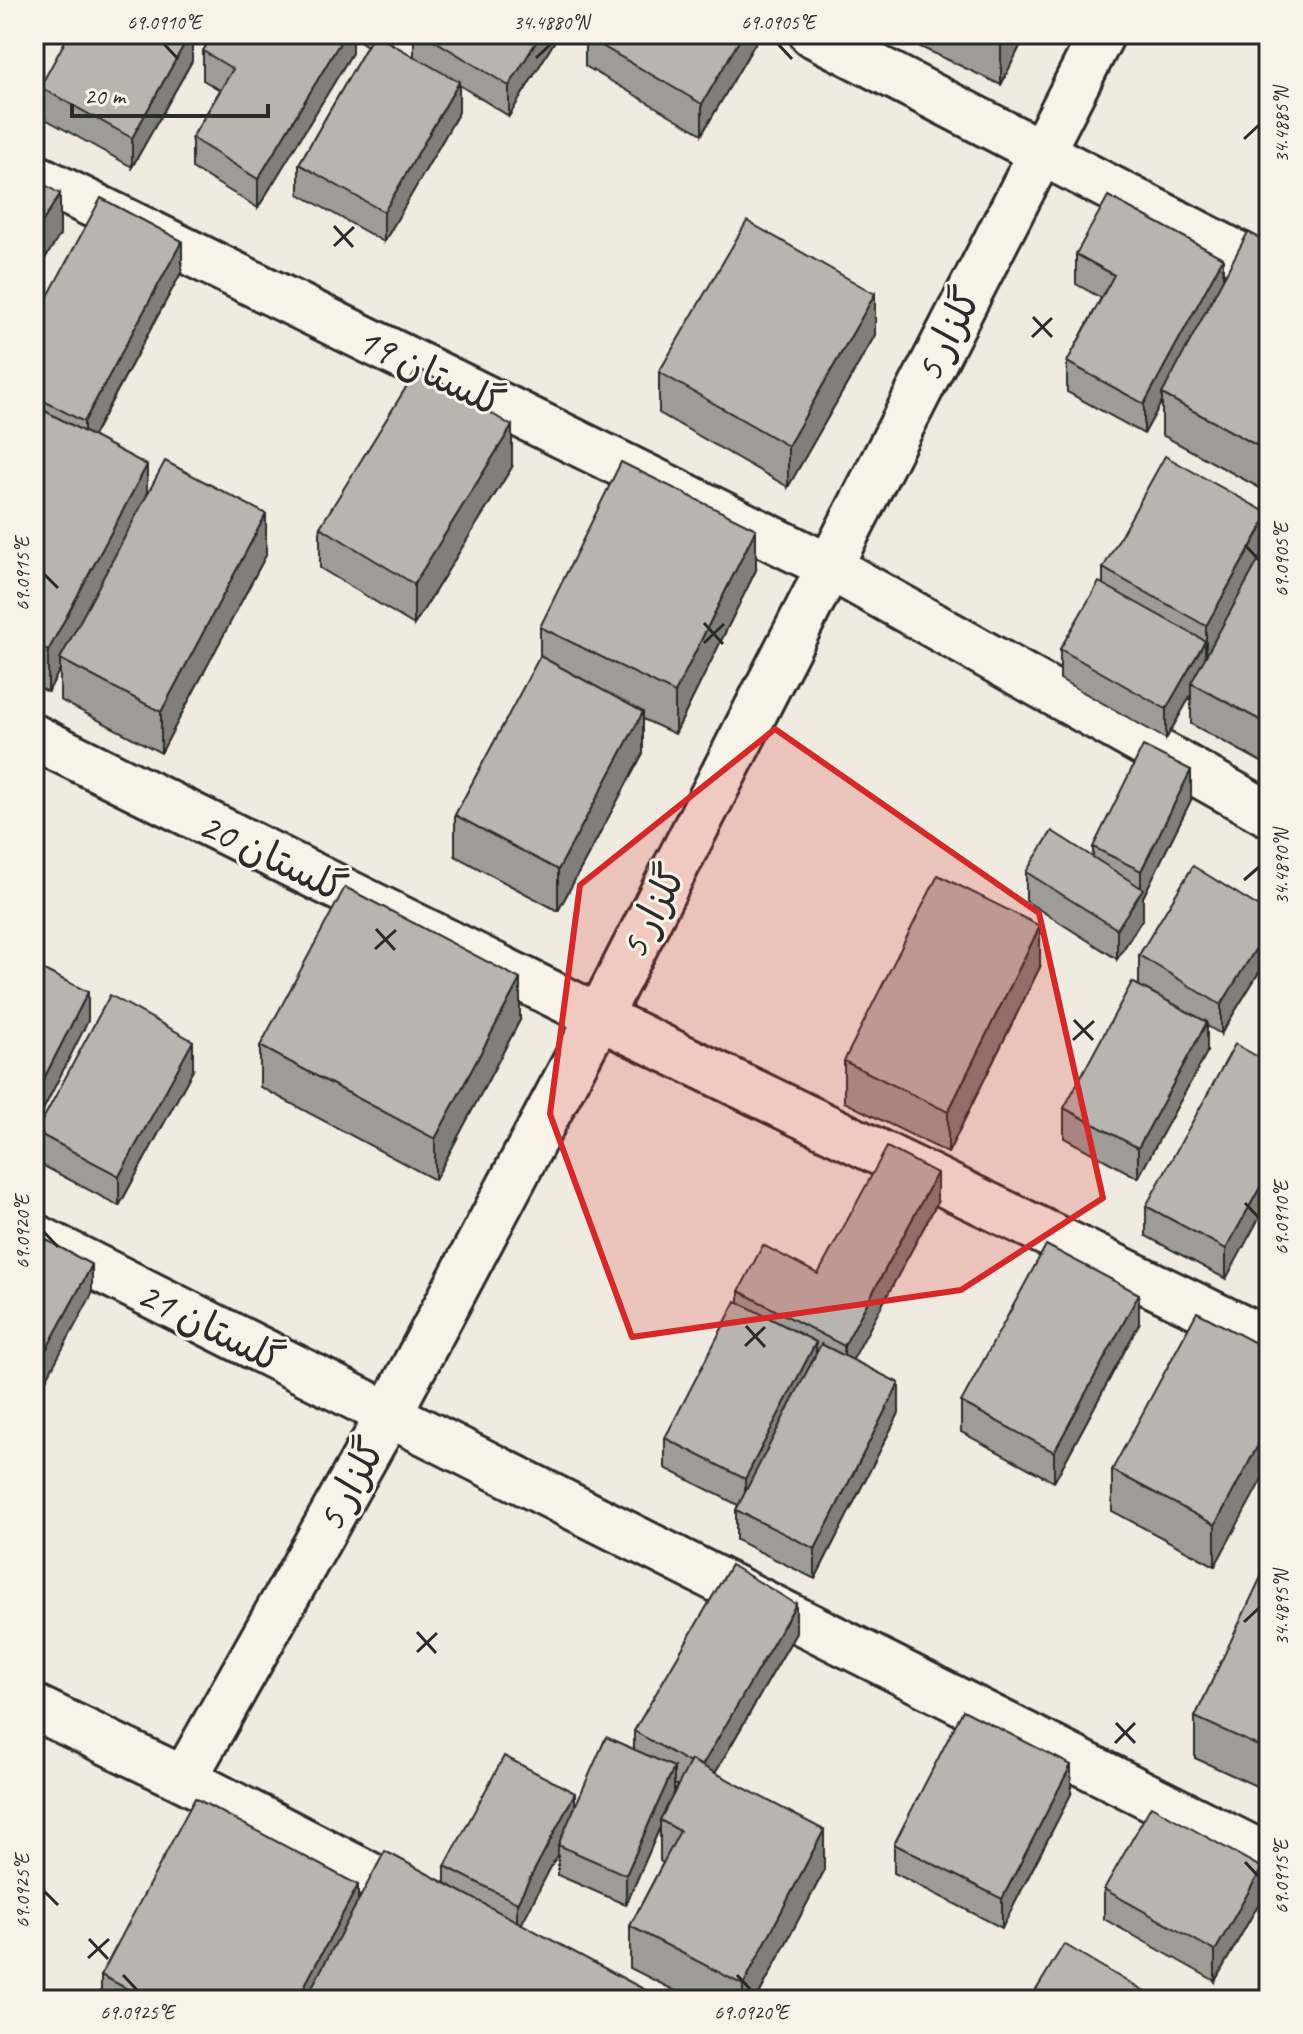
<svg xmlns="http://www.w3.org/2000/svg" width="1303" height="2034" viewBox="0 0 1303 2034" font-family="Caveat,'Playpen Sans Arabic',sans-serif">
<rect width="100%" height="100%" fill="#efebe0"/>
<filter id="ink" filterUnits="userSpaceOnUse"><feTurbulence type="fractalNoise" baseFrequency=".0125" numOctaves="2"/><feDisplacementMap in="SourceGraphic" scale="16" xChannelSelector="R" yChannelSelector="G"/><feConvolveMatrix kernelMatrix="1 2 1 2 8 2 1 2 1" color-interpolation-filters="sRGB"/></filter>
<g filter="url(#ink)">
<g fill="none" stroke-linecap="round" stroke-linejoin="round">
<defs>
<g id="street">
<path d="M812,34L1269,270"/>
<path d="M34,176L828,566L1269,814"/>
<path d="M34,737L599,1017L1269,1341"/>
<path d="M34,1236L1269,1857"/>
<path d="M34,1707L184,1779L426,1904"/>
<path d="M184,1779L388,1416L599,1017L1102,34"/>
</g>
</defs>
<use href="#street" stroke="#2b2b2b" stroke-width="50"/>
<use href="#street" stroke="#f7f3e8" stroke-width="44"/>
</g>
<g fill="#9e9c96" stroke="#2b2b2b" stroke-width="2" fill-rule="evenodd">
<path d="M192,34V61L132,167L40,116V87Z"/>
<path d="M213,34H390L386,40L414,57V34H559L509,116L459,85V112L384,242L299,194V164L367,46L352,36V53L258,208L192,168V138L220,90L203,80V51Z"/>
<path d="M757,34V40L702,134L585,66V36Z"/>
<path d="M893,34H1026L1001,85Z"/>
<path d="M1269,243V493L1162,435V401L1144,434L1067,392V362L1101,298L1076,284V254L1223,280Z"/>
<path d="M182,271L93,436L147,494L266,555L161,753L60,700V669L48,692L34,685V431L36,427L34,425V322Z"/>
<path d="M875,335L788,487L659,413V372Z"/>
<path d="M512,467L414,625L320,568V527Z"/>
<path d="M1269,514V766L1191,724V695L1166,739L1060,679V649L1103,584V568Z"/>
<path d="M756,570L675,734L643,719V753L558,911L455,856V815L540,657V627Z"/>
<path d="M1191,800L1143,897V918L1117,959L1026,901V872L1093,857V847Z"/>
<path d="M1269,913V956L1221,1034L1207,1026V1052L1138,1178L1064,1138V1108L1139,985V955Z"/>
<path d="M1040,967L948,1153L844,1102V1061Z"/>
<path d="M520,1020L435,1180L260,1087V1046Z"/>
<path d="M1269,1063L1226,1279L1146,1236V1206Z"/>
<path d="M193,1070L119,1206L36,1162V1132Z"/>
<path d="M937,1203L852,1360L899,1413L815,1579L736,1540V1510L738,1505L665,1468V1438L739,1302V1291L818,1274Z"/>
<path d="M1139,1324L1054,1482L961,1432V1402Z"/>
<path d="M1269,1350L1215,1566L1112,1511V1470Z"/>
<path d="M1269,1565V1792L1195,1758V1717Z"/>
<path d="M796,1633L715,1773L824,1871L756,2000H693L630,1968V1926L663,1863L660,1861V1827L626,1905L558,1875V1853L521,1924L649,2000H101V1975L358,1902L445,1883V1866L575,1808L634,1749V1731ZM674,1784L678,1786L674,1794Z"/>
<path d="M1071,1794L1002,1928L894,1873V1844Z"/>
<path d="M1104,1889L1262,1898L1215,1981L1104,1919Z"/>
</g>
<g fill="#817f7a" stroke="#2b2b2b" stroke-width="2">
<path d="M190,34H192V61L132,167V138Z"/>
<path d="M345,34H352V53L258,208V179Z"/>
<path d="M377,34H390L377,53Z"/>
<path d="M541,34H559L509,116V86Z"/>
<path d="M743,34H757V40L702,134V104Z"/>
<path d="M1006,34H1026L1001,85V44Z"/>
<path d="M459,82V112L384,242V212Z"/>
<path d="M60,194V235L34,276V235Z"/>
<path d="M182,241V271L84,452V422Z"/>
<path d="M1223,258V288L1162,394V401L1144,434V404Z"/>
<path d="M875,294V335L788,487V446Z"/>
<path d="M512,426V467L414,625V584Z"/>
<path d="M147,465V506L60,659V669L48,692V651Z"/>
<path d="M266,514V555L161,753V712Z"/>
<path d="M1269,515V544L1206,656V626Z"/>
<path d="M756,529V570L675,734V693Z"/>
<path d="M1205,641V671L1191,683V695L1166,739V709Z"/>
<path d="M643,712V753L558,911V870Z"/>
<path d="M1191,770V800L1143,897V918L1117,959V929L1141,891V871Z"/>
<path d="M1040,926V967L948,1153V1112Z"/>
<path d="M1269,927V956L1221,1034V1005Z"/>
<path d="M520,979V1020L435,1180V1139Z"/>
<path d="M88,992V1021L34,1128V1098Z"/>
<path d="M1207,1022V1052L1138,1178V1148Z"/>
<path d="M193,1041V1070L119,1206V1176Z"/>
<path d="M1269,1171V1200L1226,1279V1249Z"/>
<path d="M937,1173V1203L844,1376V1346Z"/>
<path d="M92,1265V1294L34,1402V1372Z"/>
<path d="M1139,1294V1324L1054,1482V1452Z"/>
<path d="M816,1342V1371L745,1509V1479Z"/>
<path d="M899,1383V1413L815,1579V1549Z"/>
<path d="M1269,1425V1466L1215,1566V1525Z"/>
<path d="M796,1604V1633L700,1799V1769Z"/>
<path d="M1071,1765V1794L1002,1928V1899Z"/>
<path d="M674,1767V1797L660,1820V1827L626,1905V1875Z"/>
<path d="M575,1793V1822L558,1845V1853L517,1933V1903Z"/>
<path d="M824,1830V1871L756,2000H743V1985Z"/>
<path d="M1262,1868V1898L1215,1981V1951Z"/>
<path d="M358,1885V1926L319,2000H297Z"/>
</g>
<g fill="#b8b5ae" stroke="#2b2b2b" stroke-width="2">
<path d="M69,34H190L132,138L40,87Z"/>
<path d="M213,34H345L258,179L192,138L233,69L203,51Z"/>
<path d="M374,34L459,82L384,212L299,164Z"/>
<path d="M424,34H541L509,86Z"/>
<path d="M586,34H743L702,104L585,36Z"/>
<path d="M979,34H1006L1001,44Z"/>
<path d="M34,178L60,194L34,235Z"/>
<path d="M1108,196L1223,258L1144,404L1067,362L1114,275L1076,254Z"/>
<path d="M101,198L182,241L84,422L34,396V322Z"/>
<path d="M747,221L875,294L788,446L659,372Z"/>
<path d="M1248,232L1269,243V452L1162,394Z"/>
<path d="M418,368L512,426L414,584L320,527Z"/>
<path d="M45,411L147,465L48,651L34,644V431Z"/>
<path d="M1165,456L1269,514L1206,626L1103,568Z"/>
<path d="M165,461L266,514L161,712L60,659Z"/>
<path d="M621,462L756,529L675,693L540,627Z"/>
<path d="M1269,541V725L1191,683Z"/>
<path d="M1099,582L1205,641L1166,709L1060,649Z"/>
<path d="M540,656L643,712L558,870L455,815Z"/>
<path d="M1143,746L1191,770L1141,871L1093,847Z"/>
<path d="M1052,831L1143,889L1117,929L1026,872Z"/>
<path d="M1193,866L1269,913V927L1221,1005L1139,955Z"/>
<path d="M938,875L1040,926L948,1112L844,1061Z"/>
<path d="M345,887L520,979L435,1139L260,1046Z"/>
<path d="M40,968L88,992L34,1098V980Z"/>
<path d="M1132,982L1207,1022L1138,1148L1064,1108Z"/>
<path d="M110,995L193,1041L119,1176L36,1132Z"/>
<path d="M1235,1044L1269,1063V1171L1226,1249L1146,1206Z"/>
<path d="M887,1147L937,1173L844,1346L739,1291L763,1245L818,1274Z"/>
<path d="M34,1233L92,1265L34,1372Z"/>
<path d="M1046,1245L1139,1294L1054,1452L961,1402Z"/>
<path d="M736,1301L816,1342L745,1479L665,1438Z"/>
<path d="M1197,1312L1269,1350V1425L1215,1525L1112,1470Z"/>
<path d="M821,1344L899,1383L815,1549L736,1510Z"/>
<path d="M1267,1564L1269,1565V1751L1195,1717Z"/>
<path d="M731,1565L796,1604L702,1766L691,1760L690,1763L634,1731Z"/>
<path d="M963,1710L1071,1765L1002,1899L894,1844Z"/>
<path d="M606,1737L674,1767L626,1875L558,1845Z"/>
<path d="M504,1756L575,1793L517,1903L445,1866Z"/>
<path d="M691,1760L824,1830L743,1985L630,1926L680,1831L660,1820Z"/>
<path d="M195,1798L358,1885L297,2000H148L101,1975Z"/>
<path d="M1151,1806L1262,1868L1215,1951L1104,1889Z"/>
<path d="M385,1851L649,1992L644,2000H305Z"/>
<path d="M1064,1944L1158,2000H1030Z"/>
</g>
</g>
<path fill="#d62828" fill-opacity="0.2" stroke="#d62828" stroke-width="6" stroke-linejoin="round" d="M775,729L1039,913L1103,1198L961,1290L632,1337L550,1114L580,885Z"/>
<path fill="none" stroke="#2b2b2b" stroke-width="3" d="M164,44L178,59M778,44L792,59M536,58L551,44M1244,139L1259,125M334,226L353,247M334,246L354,227M1033,317L1052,337M1032,337L1052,318M1245,545L1259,560M44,574L58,588M704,623L723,644M704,643L724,624M1244,880L1259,867M376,929L395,950M375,949L396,930M1074,1020L1093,1040M1073,1040L1094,1021M1245,1203L1259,1218M44,1232L58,1247M746,1326L765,1347M745,1346L765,1327M1244,1622L1259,1608M417,1632L436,1653M417,1652L437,1633M1116,1723L1135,1743M1115,1743L1135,1723M1245,1862L1259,1877M44,1891L58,1905M89,1939L108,1959M88,1958L109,1939M123,1975L137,1990M737,1975L751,1990"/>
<g text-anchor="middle" stroke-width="6" stroke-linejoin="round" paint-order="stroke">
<g font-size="40" fill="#2b2b2b" stroke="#f7f3e8">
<text transform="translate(947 334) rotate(-63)" y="14">گلزار 5</text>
<text transform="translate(431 371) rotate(26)" y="14">گلستان 19</text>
<text transform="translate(273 856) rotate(26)" y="14">گلستان 20</text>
<text transform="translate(652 911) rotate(-63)" y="14">گلزار 5</text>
<text transform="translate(211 1326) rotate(27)" y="14">گلستان 21</text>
<text transform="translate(350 1484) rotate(-61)" y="14">گلزار 5</text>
</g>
</g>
<rect width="1303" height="2034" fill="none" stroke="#f7f3e8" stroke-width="88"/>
<path d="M72 104v12h196v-12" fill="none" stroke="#2b2b2b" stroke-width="4"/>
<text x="84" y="104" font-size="24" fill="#2b2b2b" stroke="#f7f3e8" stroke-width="6" paint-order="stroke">20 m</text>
<rect x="44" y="44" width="1215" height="1946" fill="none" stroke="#2b2b2b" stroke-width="3"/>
<g font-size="20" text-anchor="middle" fill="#2b2b2b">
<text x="164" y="29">69.0910°E</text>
<text x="551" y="29">34.4880°N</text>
<text x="778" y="29">69.0905°E</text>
<text transform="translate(1281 125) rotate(-90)" y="7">34.4885°N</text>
<text transform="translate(1281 560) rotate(-90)" y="7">69.0905°E</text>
<text transform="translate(22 574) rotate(-90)" y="7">69.0915°E</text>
<text transform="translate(1281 867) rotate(-90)" y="7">34.4890°N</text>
<text transform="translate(1281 1218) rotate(-90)" y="7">69.0910°E</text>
<text transform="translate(22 1232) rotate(-90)" y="7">69.0920°E</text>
<text transform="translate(1281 1608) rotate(-90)" y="7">34.4895°N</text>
<text transform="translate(1281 1877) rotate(-90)" y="7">69.0915°E</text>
<text transform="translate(22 1891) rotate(-90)" y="7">69.0925°E</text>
<text x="137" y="2019">69.0925°E</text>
<text x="751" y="2019">69.0920°E</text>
</g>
</svg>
